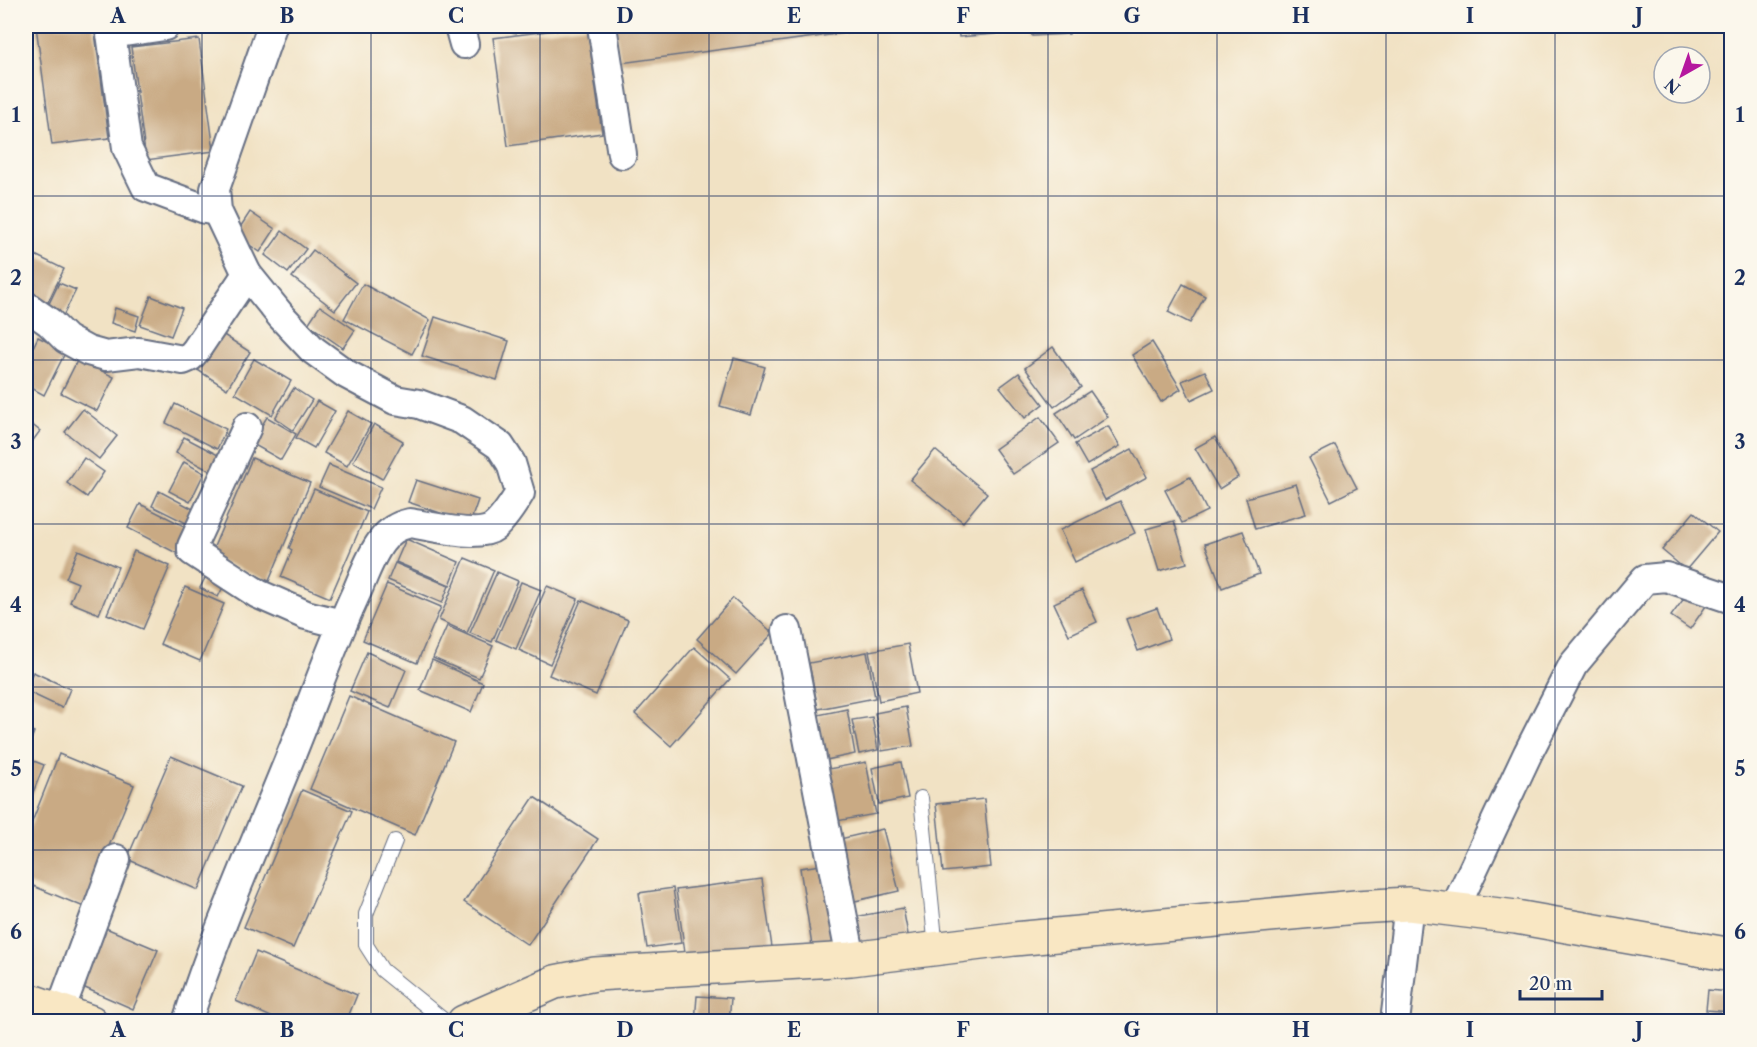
<svg xmlns="http://www.w3.org/2000/svg" width="1757" height="1047" viewBox="0 0 1757 1047" font-family="'Libre Caslon Text',serif">
<rect width="100%" height="100%" fill="#fbf7ec"/>
<filter id="ink" filterUnits="userSpaceOnUse"><feTurbulence type="fractalNoise" baseFrequency=".0167" numOctaves="2"/><feDisplacementMap in="SourceGraphic" scale="12" xChannelSelector="R" yChannelSelector="G"/><feConvolveMatrix kernelMatrix="1 2 1 2 8 2 1 2 1" color-interpolation-filters="sRGB"/></filter>
<filter id="wash" filterUnits="userSpaceOnUse"><feTurbulence type="fractalNoise" baseFrequency=".008" numOctaves="4" result="noise"/><feDisplacementMap in="SourceGraphic" scale="24" xChannelSelector="R" yChannelSelector="G"/><feGaussianBlur stdDeviation="1.35" result="paint"/><feColorMatrix in="noise" values="0 0 0 0 0 0 0 0 0 0 0 0 0 0 0 0 0 1.4 0 .05"/><feComposite in="paint" operator="in"/></filter>
<g filter="url(#wash)">
<rect width="100%" height="100%" fill="#f1e2c4"/>
<g id="blocks">
<g fill="#c9aa84">
<path d="M36,26H94L109,138L52,145Z"/>
<path d="M587,26L602,133L508,146L493,38Z"/>
<path d="M615,26H850L851,32L621,63Z"/>
<path d="M958,26H994L995,34L959,37Z"/>
<path d="M1031,26H1069V34L1032,36Z"/>
<path d="M199,39L214,151L146,160L131,47Z"/>
<path d="M250,212L275,229L260,252L235,235Z"/>
<path d="M282,231L306,249L288,273L265,255Z"/>
<path d="M313,250L356,283L335,310L292,277Z"/>
<path d="M35,255L64,269L44,310L26,301V277Z"/>
<path d="M59,283L76,290L60,322L44,314Z"/>
<path d="M363,284L430,320L412,354L344,319Z"/>
<path d="M1183,284L1205,296L1190,323L1168,312Z"/>
<path d="M151,296L182,308L171,336L140,325Z"/>
<path d="M320,306L355,330L343,348L308,324Z"/>
<path d="M115,308L139,316L135,331L111,323Z"/>
<path d="M435,317L509,341L497,380L422,356Z"/>
<path d="M216,330L250,352L227,389L193,367Z"/>
<path d="M38,337L66,351L44,395L26,385V362Z"/>
<path d="M1152,342L1181,389L1161,402L1132,355Z"/>
<path d="M1053,347L1081,387L1054,407L1025,368Z"/>
<path d="M734,358L765,367L751,415L720,406Z"/>
<path d="M78,359L114,377L97,411L61,393Z"/>
<path d="M254,359L291,381L272,415L235,393Z"/>
<path d="M1205,371L1214,389L1191,400L1182,381Z"/>
<path d="M1019,373L1043,404L1025,418L1000,387Z"/>
<path d="M294,388L312,400L293,430L275,418Z"/>
<path d="M1090,391L1108,417L1074,440L1056,413Z"/>
<path d="M317,401L335,411L314,448L296,438Z"/>
<path d="M175,404L226,429L217,449L166,423Z"/>
<path d="M83,409L117,436L99,459L65,432Z"/>
<path d="M348,411L371,424L347,466L324,453Z"/>
<path d="M267,417L296,434L281,460L251,443Z"/>
<path d="M1040,417L1059,443L1013,474L995,449Z"/>
<path d="M26,420L40,431L26,450Z"/>
<path d="M374,424L403,441L382,479L353,462Z"/>
<path d="M1108,426L1120,446L1087,465L1075,444Z"/>
<path d="M184,437L220,456L212,472L176,453Z"/>
<path d="M1215,437L1238,477L1219,489L1195,448Z"/>
<path d="M1335,445L1357,488L1331,501L1309,458Z"/>
<path d="M1132,449L1147,477L1105,500L1090,471Z"/>
<path d="M935,450L987,493L963,522L910,480Z"/>
<path d="M84,458L104,472L87,497L67,483Z"/>
<path d="M252,458L310,483L269,581L210,556Z"/>
<path d="M184,462L204,473L190,502L169,491Z"/>
<path d="M329,465L381,487L371,509L319,487Z"/>
<path d="M1190,477L1207,511L1182,523L1165,490Z"/>
<path d="M416,480L478,500L470,523L408,502Z"/>
<path d="M1296,484L1306,514L1255,529L1246,498Z"/>
<path d="M314,489L367,512L330,598L281,577L292,550L289,548Z"/>
<path d="M159,491L195,510L188,524L152,506Z"/>
<path d="M1120,501L1135,533L1075,562L1060,530Z"/>
<path d="M140,504L192,530L180,555L128,528Z"/>
<path d="M1694,512L1718,532L1686,570L1662,550Z"/>
<path d="M1174,521L1187,563L1159,571L1146,529Z"/>
<path d="M1243,531L1259,574L1222,588L1205,544Z"/>
<path d="M406,539L459,562L450,585L396,562Z"/>
<path d="M78,550L118,567L99,614L70,602L78,583L66,578Z"/>
<path d="M134,551L170,566L143,629L107,614Z"/>
<path d="M465,558L494,570L467,633L439,620Z"/>
<path d="M395,563L449,586L442,603L388,580Z"/>
<path d="M210,568L228,577L218,597L200,588Z"/>
<path d="M497,572L518,581L492,642L470,633Z"/>
<path d="M521,582L541,590L516,649L496,640Z"/>
<path d="M387,584L441,607L417,663L363,640Z"/>
<path d="M547,586L578,599L550,664L519,650Z"/>
<path d="M185,587L224,604L200,661L160,644Z"/>
<path d="M1082,590L1097,622L1069,635L1054,603Z"/>
<path d="M1688,593L1706,606L1690,629L1671,616Z"/>
<path d="M733,598L773,633L736,674L697,639Z"/>
<path d="M581,600L628,620L596,695L549,675Z"/>
<path d="M1157,608L1169,639L1138,651L1126,619Z"/>
<path d="M447,626L493,646L479,678L433,658Z"/>
<path d="M908,644L917,693L879,701L869,651Z"/>
<path d="M694,647L730,679L671,746L635,714Z"/>
<path d="M367,652L406,670L390,708L350,691Z"/>
<path d="M867,652L875,698L818,709L809,663Z"/>
<path d="M432,660L483,683L471,712L420,690Z"/>
<path d="M33,672L70,689L62,708L26,691V687Z"/>
<path d="M349,696L454,742L415,835L310,789Z"/>
<path d="M906,707L913,746L882,751L875,713Z"/>
<path d="M847,709L855,754L826,760L818,715Z"/>
<path d="M872,717L878,750L859,754L852,720Z"/>
<path d="M26,729L34,732L26,753Z"/>
<path d="M59,754L134,785L84,907L26,883V837Z"/>
<path d="M171,756L242,786L198,890L127,859Z"/>
<path d="M26,758L44,765L30,800L26,798Z"/>
<path d="M866,762L876,814L837,821L828,769Z"/>
<path d="M901,762L908,798L879,804L872,768Z"/>
<path d="M302,790L352,811L293,948L244,927Z"/>
<path d="M534,797L598,839L528,945L464,902Z"/>
<path d="M984,799L991,867L943,872L936,804Z"/>
<path d="M883,829L899,891L855,901L840,839Z"/>
<path d="M828,864L841,955L814,959L800,868Z"/>
<path d="M762,879L773,954L687,966L676,890Z"/>
<path d="M673,888L681,943L647,948L639,893Z"/>
<path d="M903,908L910,945L860,954L854,917Z"/>
<path d="M101,926L158,950L133,1009L76,984Z"/>
<path d="M256,952L357,995L346,1022H282L236,1001Z"/>
<path d="M1708,990L1731,992V1012L1706,1010Z"/>
<path d="M697,996L731,998L729,1022H695Z"/>
<path d="M586,1016L642,1020L641,1022H585Z"/>
</g>
</g>
</g>
<g filter="url(#ink)">
<use href="#blocks" fill-opacity="0" stroke="#666e82" stroke-width="1.5"/>
<g fill="none" stroke-linecap="round" stroke-linejoin="round">
<defs>
<g id="lane">
<path d="M921,798L936,949"/>
<path d="M395,841L366,914V945L382,970L446,1022"/>
</g>
<g id="street">
<path d="M110,26L127,148L146,187L205,209L217,211"/>
<path d="M459,26L464,44"/>
<path d="M602,26L622,154"/>
<path d="M111,34L165,26"/>
<path d="M26,306L49,322L66,339L88,351L106,356L139,352L183,360L190,357L196,350L247,274"/>
<path d="M247,427L192,546V551L258,594L306,615L342,624"/>
<path d="M787,630L851,959"/>
<path d="M1454,910L1528,753L1573,665L1645,579L1666,577L1732,599"/>
<path d="M60,1011L116,859"/>
<path d="M187,1022C219,922 263,827 301,730C319,683 336,636 357,591C364,575 370,557 381,542C389,531 397,526 410,523C429,526 479,539 494,527C505,518 513,504 520,493L511,463L500,446L462,420L419,404L395,400L346,374L313,350L281,316L247,274L217,211L215,189L272,26"/>
<path d="M1395,1022L1409,904"/>
</g>
<g id="secondary">
<path d="M26,999L91,1022"/>
<path d="M464,1022L555,982L595,974L851,959L1014,939L1356,907L1409,904L1516,917L1732,955"/>
</g>
</defs>
<use href="#lane" stroke="#666e82" stroke-width="16"/>
<use href="#street" stroke="#666e82" stroke-width="32"/>
<use href="#secondary" stroke="#666e82" stroke-width="36"/>
<use href="#lane" stroke="#fff" stroke-width="14"/>
<use href="#street" stroke="#fff" stroke-width="28"/>
<use href="#secondary" stroke="#f9e7c3" stroke-width="33"/>
</g>
</g>
<path fill="none" stroke="#1b2f5e" stroke-width="1.5" stroke-opacity="0.55" d="M202,26V1022M371,26V1022M540,26V1022M709,26V1022M878,26V1022M1048,26V1022M1217,26V1022M1386,26V1022M1555,26V1022M26,196H1732M26,360H1732M26,524H1732M26,687H1732M26,850H1732"/>
<rect width="1757" height="1047" fill="none" stroke="#fbf7ec" stroke-width="66"/>
<g transform="translate(1682 75) rotate(220)"><circle r="28" fill="#fbf7ec" stroke="#a1a7b3" stroke-width="1.5"/>
<path d="M0-4.5L10 22L0 15L-10 22Z" fill="#b5179e"/>
<text y="-9" font-size="16" font-weight="bold" text-anchor="middle" fill="#1b2f5e">N</text>
</g>
<path d="M1520 990v9h82v-9" fill="none" stroke="#1b2f5e" stroke-width="3"/>
<text x="1529" y="990" font-size="18" fill="#1b2f5e" stroke="#fbf7ec" stroke-width="4.5" paint-order="stroke">20 m</text>
<rect x="33" y="33" width="1691" height="981" fill="none" stroke="#1b2f5e" stroke-width="2"/>
<g font-size="20" text-anchor="middle" font-weight="bold" fill="#1b2f5e">
<text x="118" y="23">A</text>
<text x="287" y="23">B</text>
<text x="456" y="23">C</text>
<text x="625" y="23">D</text>
<text x="794" y="23">E</text>
<text x="963" y="23">F</text>
<text x="1132" y="23">G</text>
<text x="1301" y="23">H</text>
<text x="1470" y="23">I</text>
<text x="1639" y="23">J</text>
<text x="16" y="122">1</text>
<text x="1740" y="122">1</text>
<text x="16" y="285">2</text>
<text x="1740" y="285">2</text>
<text x="16" y="449">3</text>
<text x="1740" y="449">3</text>
<text x="16" y="612">4</text>
<text x="1740" y="612">4</text>
<text x="16" y="776">5</text>
<text x="1740" y="776">5</text>
<text x="16" y="939">6</text>
<text x="1740" y="939">6</text>
<text x="118" y="1037">A</text>
<text x="287" y="1037">B</text>
<text x="456" y="1037">C</text>
<text x="625" y="1037">D</text>
<text x="794" y="1037">E</text>
<text x="963" y="1037">F</text>
<text x="1132" y="1037">G</text>
<text x="1301" y="1037">H</text>
<text x="1470" y="1037">I</text>
<text x="1639" y="1037">J</text>
</g>
</svg>
